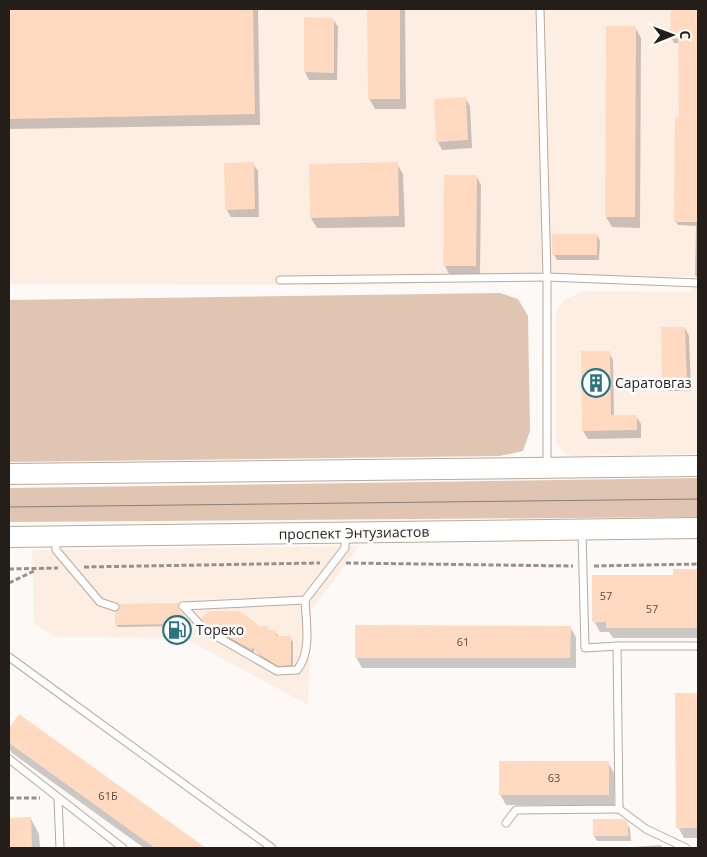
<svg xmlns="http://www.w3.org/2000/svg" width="707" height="857" viewBox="0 0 707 857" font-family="'Open Sans',sans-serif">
<rect width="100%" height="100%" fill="#fdf9f7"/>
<g fill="#fdeee4">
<path d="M9,9H698V454L572,456L563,452L556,443V311L564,300L583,291L692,292V276L338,285L9,284Z"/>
<path d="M359,546L311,611L308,705L184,638L55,637L34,623L32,550Z"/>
</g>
<g fill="#e0c5b2">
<path d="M500,293L518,299L528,316L530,431L523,451L499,456L9,462V300Z"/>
<path d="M698,478V517L9,522V488Z"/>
</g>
<g fill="#0003">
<path d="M9,9H258L260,125L9,129Z"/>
<path d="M368,9H405L406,109H375L369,98Z"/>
<path d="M672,9H698V278L695,275L696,226L678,225L676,222L681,118L680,43H674L672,39Z"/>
<path d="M306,18L333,19L338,27L337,80H309L305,72Z"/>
<path d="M635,27L641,38L640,228L612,227L606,217Z"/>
<path d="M465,98L470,106L472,148L442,150L438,142Z"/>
<path d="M253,164L258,171L259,217H231L226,209Z"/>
<path d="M397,164L403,174L405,227L317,228L311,218Z"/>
<path d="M477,177L481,185L480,274H449L445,266Z"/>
<path d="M597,235L600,241L599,260H557L554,255Z"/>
<path d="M685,328L689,336L691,391H668L663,383Z"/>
<path d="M609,352L613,360L614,416H636L641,424V438L588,439L583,431L582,353Z"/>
<path d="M674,570H698V638H613L609,632H600L594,621L674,576Z"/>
<path d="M178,604L179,611L184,618V626L118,627L116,625Z"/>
<path d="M205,623L267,627L270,632L275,631L278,636L290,637L293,642V670H282L266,661L254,649V654L211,630Z"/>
<path d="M570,627L576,637V668H362L356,657Z"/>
<path d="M676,694H698V838H684L678,827Z"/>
<path d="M19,715L204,848H144L12,753L9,748V730Z"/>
<path d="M608,762L614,773V805H506L500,794Z"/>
<path d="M9,819H31L39,834L40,848H9Z"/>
<path d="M594,820L627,823L630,829L631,841H597L594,836Z"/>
<path d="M661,845L662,848H634V847Z"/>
</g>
<g fill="#ffdac0">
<path d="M9,9H253L255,114L9,119Z"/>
<path d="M367,9H400V99H368Z"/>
<path d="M671,9H698V222H674L675,117H679L678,39H670Z"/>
<path d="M304,17L334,18V73L304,72Z"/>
<path d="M606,26H636L635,217H605Z"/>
<path d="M466,97L468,140L436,142L434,99Z"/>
<path d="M254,162L255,209L225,210L224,163Z"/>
<path d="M398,162L399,216L310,218L309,164Z"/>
<path d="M444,175H477L476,266H443Z"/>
<rect x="552" y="234" width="45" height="21"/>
<path d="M661,327H685L687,383L662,384Z"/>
<path d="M581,351H610L611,415H637V430L582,431Z"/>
<path d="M673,569H698V628H606V622H592V575H673Z"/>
<path d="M179,603L178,608L184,615V624L115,625V612L120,609L119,604Z"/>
<path d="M209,611H239L260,626H268V630H276V636H291V665L278,666L262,656L252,647V650L207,625L201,618Z"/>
<path d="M355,625L571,626L570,658H355Z"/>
<path d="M675,693H698V828H676Z"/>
<path d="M19,714L206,848H155L9,743V728Z"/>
<rect x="499" y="761" width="110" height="34"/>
<path d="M31,817L32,848H9V818Z"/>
<path d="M593,819H623L628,822V836H593Z"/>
</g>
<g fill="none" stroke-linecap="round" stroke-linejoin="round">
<defs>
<g id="service">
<path d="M280,280L547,277L540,9"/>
<path d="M547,466V277L698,283"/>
<path d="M582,532L585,648L617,646H698"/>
<path d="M56,539V550L100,602L115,607"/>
<path d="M183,606L204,629L277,671L297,670C312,652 306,622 305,600"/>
<path d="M183,606L305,600L345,548V535"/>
<path d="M9,657L272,848"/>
<path d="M9,759L123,848"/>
<path d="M58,798L60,848"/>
<path d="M619,809L646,829L686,848"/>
<path d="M506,823L516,810L619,809L617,646"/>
</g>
<g id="secondary">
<path d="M9,474L698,466"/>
<path d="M9,537L698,528"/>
</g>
</defs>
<use href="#service" stroke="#baa99e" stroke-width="9"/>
<use href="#secondary" stroke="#baa99e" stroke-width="22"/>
<g stroke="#96918e" stroke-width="3" stroke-dasharray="5 2.5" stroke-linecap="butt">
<path d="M346,563L573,566"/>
<path d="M594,566L698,564"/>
<path d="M84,567L320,563"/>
<path d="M9,569L58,568"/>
<path d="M9,583L36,570"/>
<path d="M9,798H40"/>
</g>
<use href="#service" stroke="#fff" stroke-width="7"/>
<use href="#secondary" stroke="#fff" stroke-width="20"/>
<path stroke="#86817d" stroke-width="1" d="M9,507L698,499"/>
</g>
<defs>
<symbol id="building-ring" viewBox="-11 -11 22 22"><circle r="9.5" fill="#fff" stroke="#2b737d" stroke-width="1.5"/><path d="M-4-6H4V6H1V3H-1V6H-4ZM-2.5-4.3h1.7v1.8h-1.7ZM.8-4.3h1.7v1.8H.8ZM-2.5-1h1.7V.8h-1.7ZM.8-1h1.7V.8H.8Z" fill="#2b737d"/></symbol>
<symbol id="fuel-ring" viewBox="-11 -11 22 22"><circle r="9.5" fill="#fff" stroke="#2b737d" stroke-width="1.5"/><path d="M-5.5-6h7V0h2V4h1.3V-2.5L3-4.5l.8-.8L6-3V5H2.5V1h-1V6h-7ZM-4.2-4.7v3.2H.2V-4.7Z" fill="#2b737d"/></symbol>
</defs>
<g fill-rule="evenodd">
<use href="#building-ring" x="580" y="367" width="32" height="32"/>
<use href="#fuel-ring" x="161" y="614" width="32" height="32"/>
</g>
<g text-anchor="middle" stroke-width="5" stroke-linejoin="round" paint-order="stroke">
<g font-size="11" fill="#5b4d43">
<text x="606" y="600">57</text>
<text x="652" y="613">57</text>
<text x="463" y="646">61</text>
<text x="554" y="782">63</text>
<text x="108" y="800">61Б</text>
</g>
<g font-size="14" fill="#241e19" stroke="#fff" text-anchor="start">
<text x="615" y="388">Саратовгаз</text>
<text x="196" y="635">Тореко</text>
</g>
<g font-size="14" fill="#241e19" stroke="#fff">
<text transform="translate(354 533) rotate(-1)" y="5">проспект Энтузиастов</text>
</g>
</g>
<rect width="707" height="857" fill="none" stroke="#241e19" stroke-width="20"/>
<g transform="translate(672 35) rotate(89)" stroke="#ffffff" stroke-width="4" paint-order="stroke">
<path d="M0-4L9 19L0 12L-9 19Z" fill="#241e19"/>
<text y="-8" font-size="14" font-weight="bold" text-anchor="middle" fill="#241e19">С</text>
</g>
</svg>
